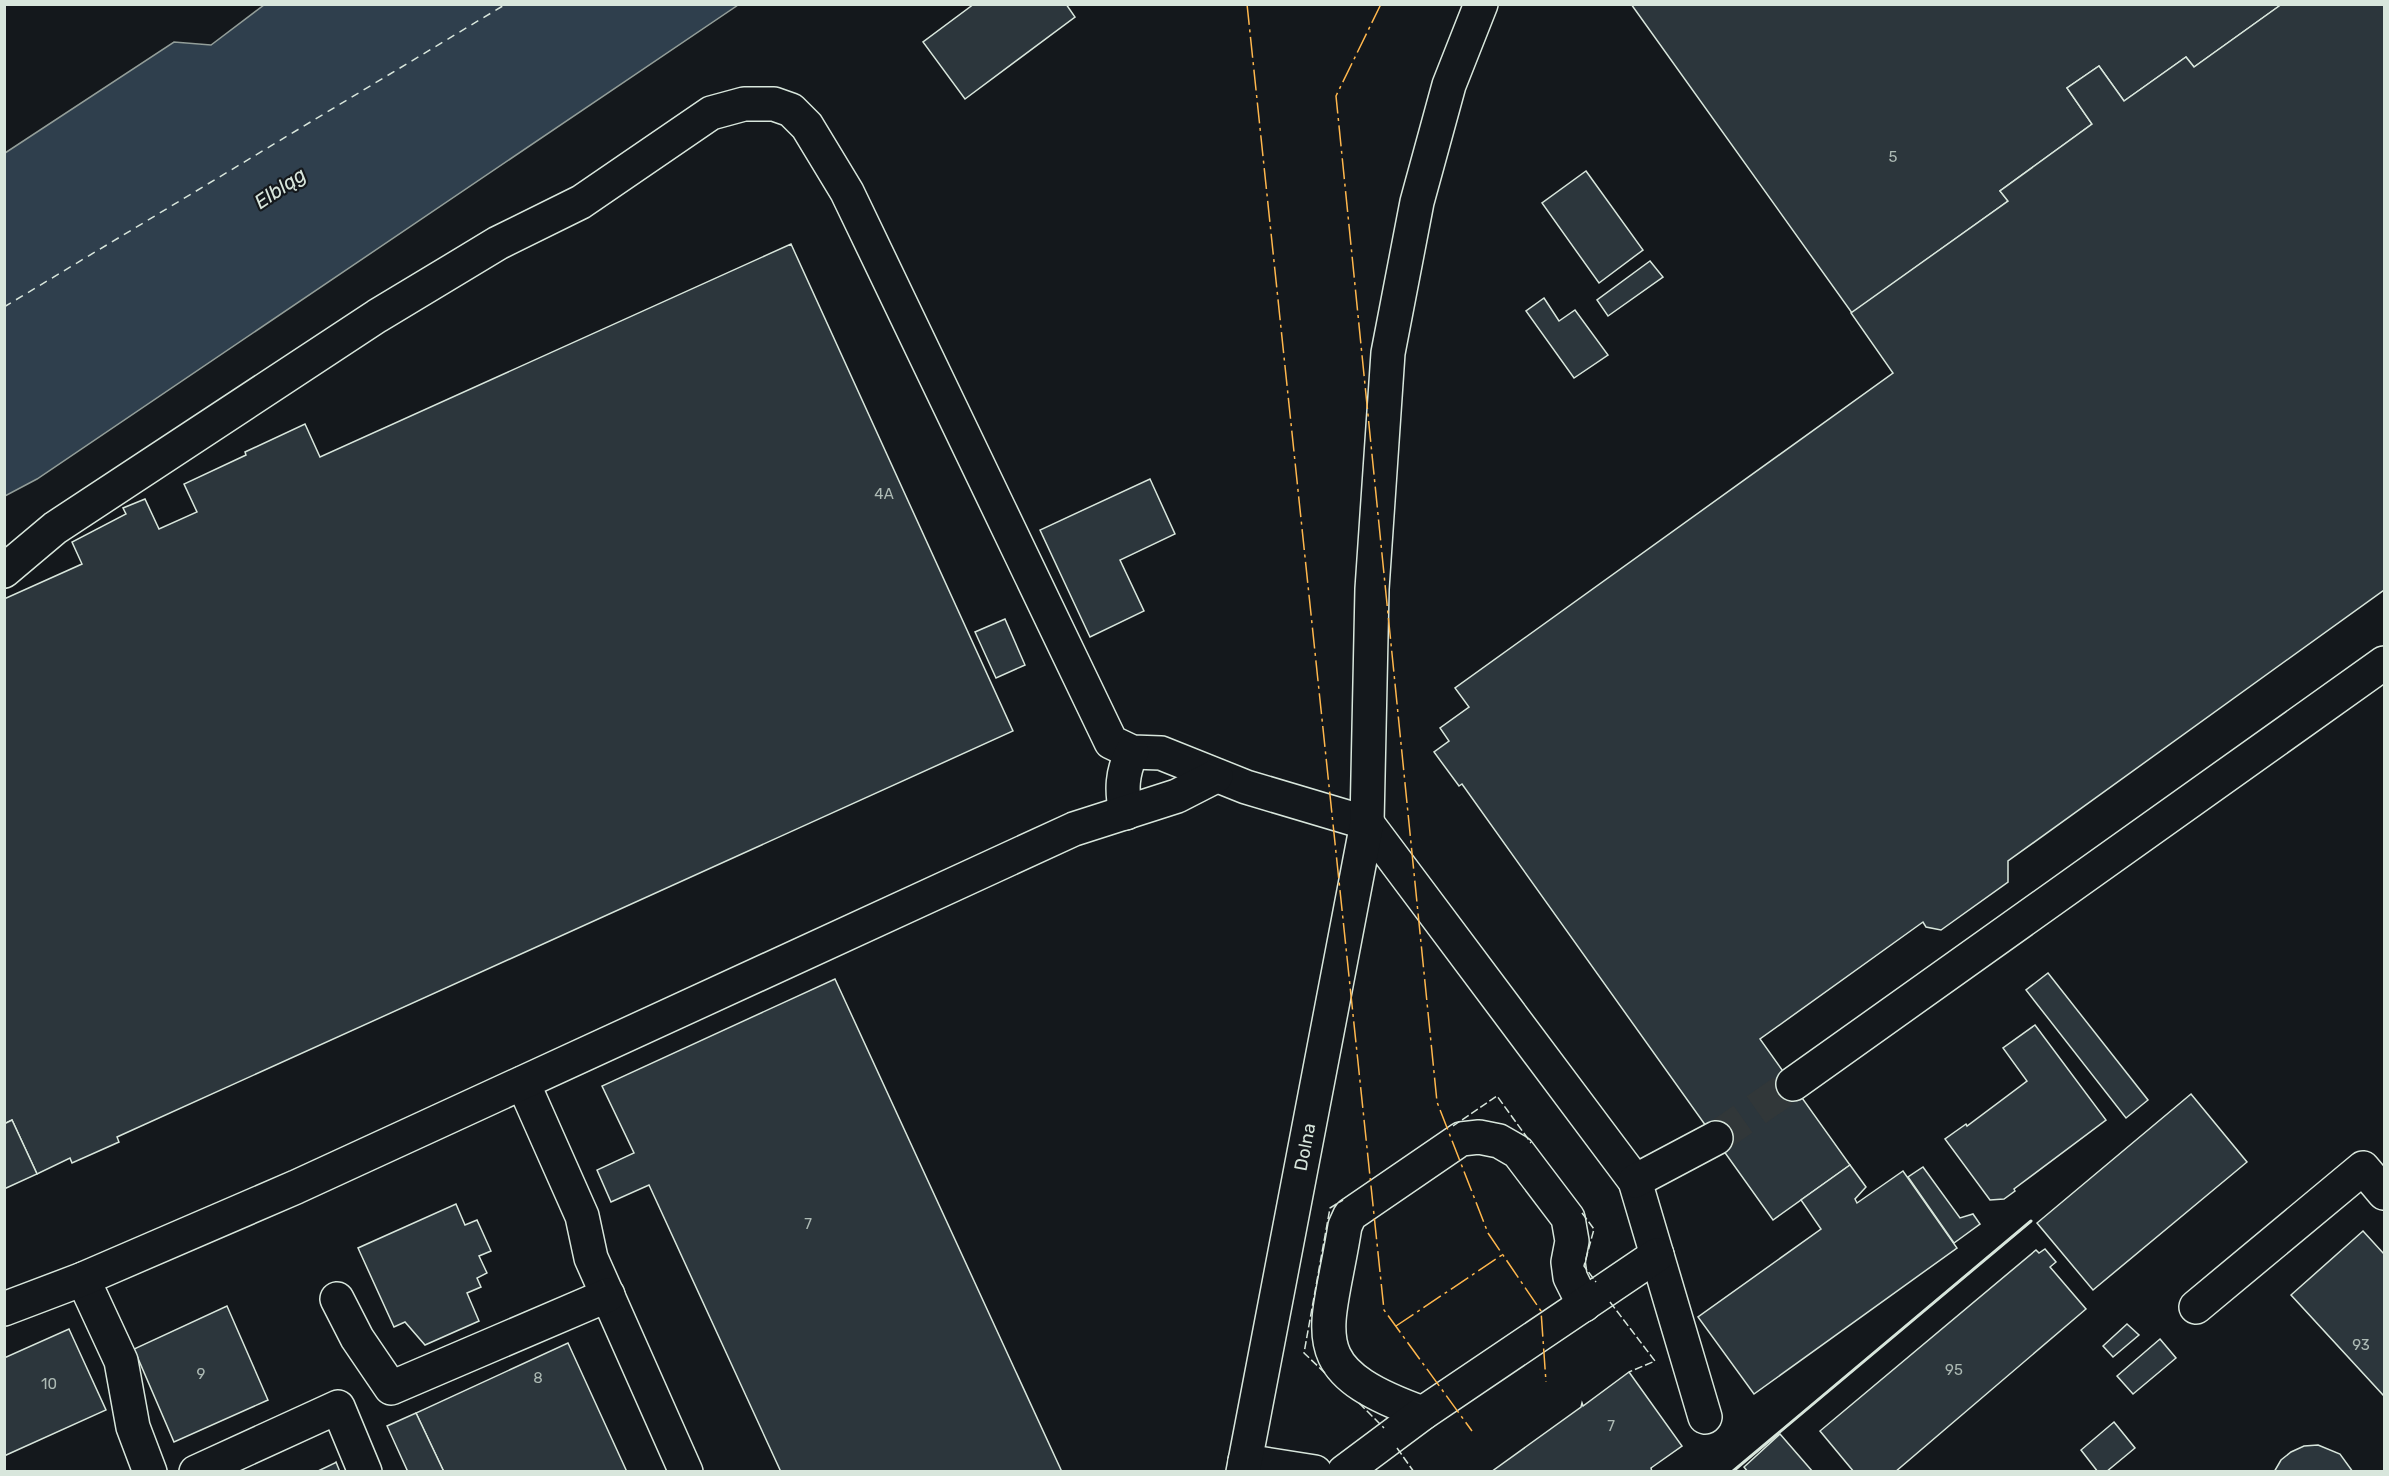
<svg xmlns="http://www.w3.org/2000/svg" width="2389" height="1476" viewBox="0 0 2389 1476" font-family="Rubik,sans-serif">
<rect width="100%" height="100%" fill="#14181c"/>
<path fill="#2f3f4d" stroke="#939e99" stroke-width="1.5" d="M264,5H738L37,479L5,496V153L174,42L211,45Z"/>
<g fill="none" stroke-linecap="round" stroke-linejoin="round">
<path stroke="#d8e6dc" stroke-width="1.5" stroke-dasharray="8 6" stroke-linecap="butt" d="M4,307L506,4"/>
</g>
<g fill="#2c363c" stroke="#d8e6dc" stroke-width="1.5">
<path d="M974,4H1066L1075,17L965,99L923,42Z"/>
<path d="M1631,4H2282L2194,67L2186,57L2124,101L2099,66L2067,88L2092,124L2000,191L2008,201L1852,313Z"/>
<path d="M2282,4H2384V590L2008,861V882L1941,930L1926,927L1923,922L1760,1039L1850,1165L1773,1220L1462,784L1459,786L1434,752L1449,741L1440,728L1469,707L1455,688L1893,373L1851,313L2008,201L2000,191L2092,124L2067,88L2099,66L2124,101L2186,57L2194,67Z"/>
<path d="M1586,171L1643,250L1599,283L1542,203Z"/>
<path d="M791,244L1013,731L117,1137L119,1142L72,1163L70,1158L37,1174L12,1120L4,1124V599L82,564L72,542L126,514L123,508L145,499L159,529L197,512L184,484L246,455L245,452L305,424L320,457Z"/>
<path d="M1650,261L1663,277L1608,316L1597,300Z"/>
<path d="M1544,298L1559,321L1575,310L1608,355L1574,378L1526,311Z"/>
<path d="M1150,479L1175,534L1120,560L1144,611L1090,637L1040,530Z"/>
<path d="M1005,619L1025,665L996,678L975,632Z"/>
<path d="M2048,973L2148,1100L2126,1118L2026,990Z"/>
<path d="M835,979L1062,1472H781L649,1185L611,1202L597,1170L634,1153L602,1086Z"/>
<path d="M2035,1025L2106,1120L2014,1189L2015,1191L2004,1199L1990,1200L1945,1139L1966,1124L1967,1126L2027,1081L2003,1048Z"/>
<path d="M2191,1094L2247,1162L2093,1290L2037,1223Z"/>
<path d="M12,1120L37,1174L4,1189V1124Z"/>
<path d="M1850,1165L1866,1187L1855,1199L1857,1203L1903,1171L1957,1248L1754,1394L1698,1317L1821,1229L1801,1200Z"/>
<path d="M1923,1167L1960,1218L1973,1214L1980,1224L1954,1243L1908,1177Z"/>
<path d="M456,1204L465,1225L477,1220L491,1251L479,1256L487,1273L477,1278L481,1287L467,1293L479,1321L425,1345L405,1322L394,1327L358,1248Z"/>
<path d="M2363,1231L2384,1254V1396L2291,1295Z"/>
<path d="M2045,1249L2056,1262L2050,1267L2086,1309L1895,1472H1854L1820,1431L2036,1250L2039,1253Z"/>
<path d="M227,1306L268,1400L174,1442L134,1349Z"/>
<path d="M2127,1324L2139,1335L2113,1357L2103,1346Z"/>
<path d="M69,1329L106,1410L4,1456V1358Z"/>
<path d="M2160,1339L2176,1358L2133,1394L2117,1376Z"/>
<path d="M568,1343L627,1472H444L416,1413Z"/>
<path d="M1629,1372L1682,1446L1651,1468L1652,1472H1491L1581,1407L1582,1403L1583,1406Z"/>
<path d="M416,1413L444,1472H408L387,1426Z"/>
<path d="M2114,1422L2135,1448L2106,1472H2098L2081,1450Z"/>
<path d="M1780,1434L1813,1472H1748L1744,1467Z"/>
<path d="M2318,1445L2340,1454L2353,1472H2274L2281,1460L2291,1452L2304,1446Z"/>
<path d="M336,1462L340,1472H316L335,1463Z"/>
</g>
<g fill="none" stroke-linecap="round" stroke-linejoin="round">
<path stroke="#313739" stroke-width="33" stroke-dasharray="33 16" stroke-linecap="butt" d="M1716,1138L1793,1084"/>
<defs>
<g id="minor">
<path d="M4,571L55,528L377,316L498,243L581,202L711,113L744,104H774L791,110L807,126L847,192L1111,742L1132,752L1161,753L1246,787L1367,823L1635,1181L1705,1417"/>
<path d="M1126,813C1121,790 1122,773 1132,752"/>
<path d="M523,1083L582,1216L591,1258L686,1472"/>
<path d="M1793,1084L2384,663"/>
<path d="M1635,1181L1716,1138"/>
<path d="M83,1279L121,1361L133,1427L150,1472"/>
<path d="M337,1299L357,1338L391,1388L608,1295"/>
<path d="M2196,1307L2363,1168L2384,1193"/>
<path d="M4,1309L83,1279L296,1187L1074,829L1177,796L1216,776"/>
<path d="M1423,1413C1297,1368 1328,1335 1345,1226L1350,1215L1461,1139L1479,1137L1499,1141L1518,1152L1568,1218L1572,1241L1568,1262L1570,1277L1584,1305"/>
<path d="M1245,1461L1315,1472"/>
<path d="M196,1472L338,1407L365,1472"/>
<path d="M1243,1472L1367,823L1372,589L1388,353L1417,202L1449,85L1481,4"/>
<path d="M1344,1472L1423,1413L1657,1255"/>
</g>
</defs>
<use href="#minor" stroke="#d8e6dc" stroke-width="36"/>
<use href="#minor" stroke="#14181c" stroke-width="33"/>
<g stroke="#d8e6dc" stroke-width="1.5" stroke-dasharray="8 3" stroke-linecap="butt">
<path d="M1453,1126L1497,1096L1531,1143"/>
<path d="M1582,1213L1594,1229L1584,1266L1596,1282"/>
<path d="M1610,1302L1655,1361L1629,1372"/>
<path d="M1325,1373L1304,1353L1330,1208L1343,1200"/>
<path d="M1359,1403L1384,1428"/>
<path d="M1397,1448L1414,1472"/>
</g>
<path stroke="#d8e6dc" stroke-width="3" d="M1732,1472L2031,1221"/>
<g stroke="#ffb74d" stroke-width="1.5" stroke-dasharray="21 4.5 3 4.5" stroke-linecap="butt">
<path d="M1247,4L1384,1310L1472,1431"/>
<path d="M1381,4L1336,96L1437,1102L1488,1233L1541,1311L1546,1382"/>
<path d="M1396,1326L1502,1255"/>
</g>
</g>
<g text-anchor="middle" stroke-width="4.5" stroke-linejoin="round" paint-order="stroke">
<g font-size="15" fill="#adbab4">
<text x="1893" y="162">5</text>
<text x="884" y="499">4A</text>
<text x="808" y="1229">7</text>
<text x="2361" y="1350">93</text>
<text x="1954" y="1375">95</text>
<text x="201" y="1379">9</text>
<text x="538" y="1383">8</text>
<text x="49" y="1389">10</text>
<text x="1611" y="1431">7</text>
</g>
<g font-size="18" fill="#d8e6dc" stroke="#14181c">
<text transform="translate(1305 1147) rotate(-79)" y="6">Dolna</text>
</g>
<g font-size="20" font-style="italic" fill="#d8e6dc" stroke="#14181c">
<text transform="translate(280 188) rotate(-34)" y="7">Elbląg</text>
</g>
</g>
<rect width="2389" height="1476" fill="none" stroke="#d8e6dc" stroke-width="12"/>
</svg>
